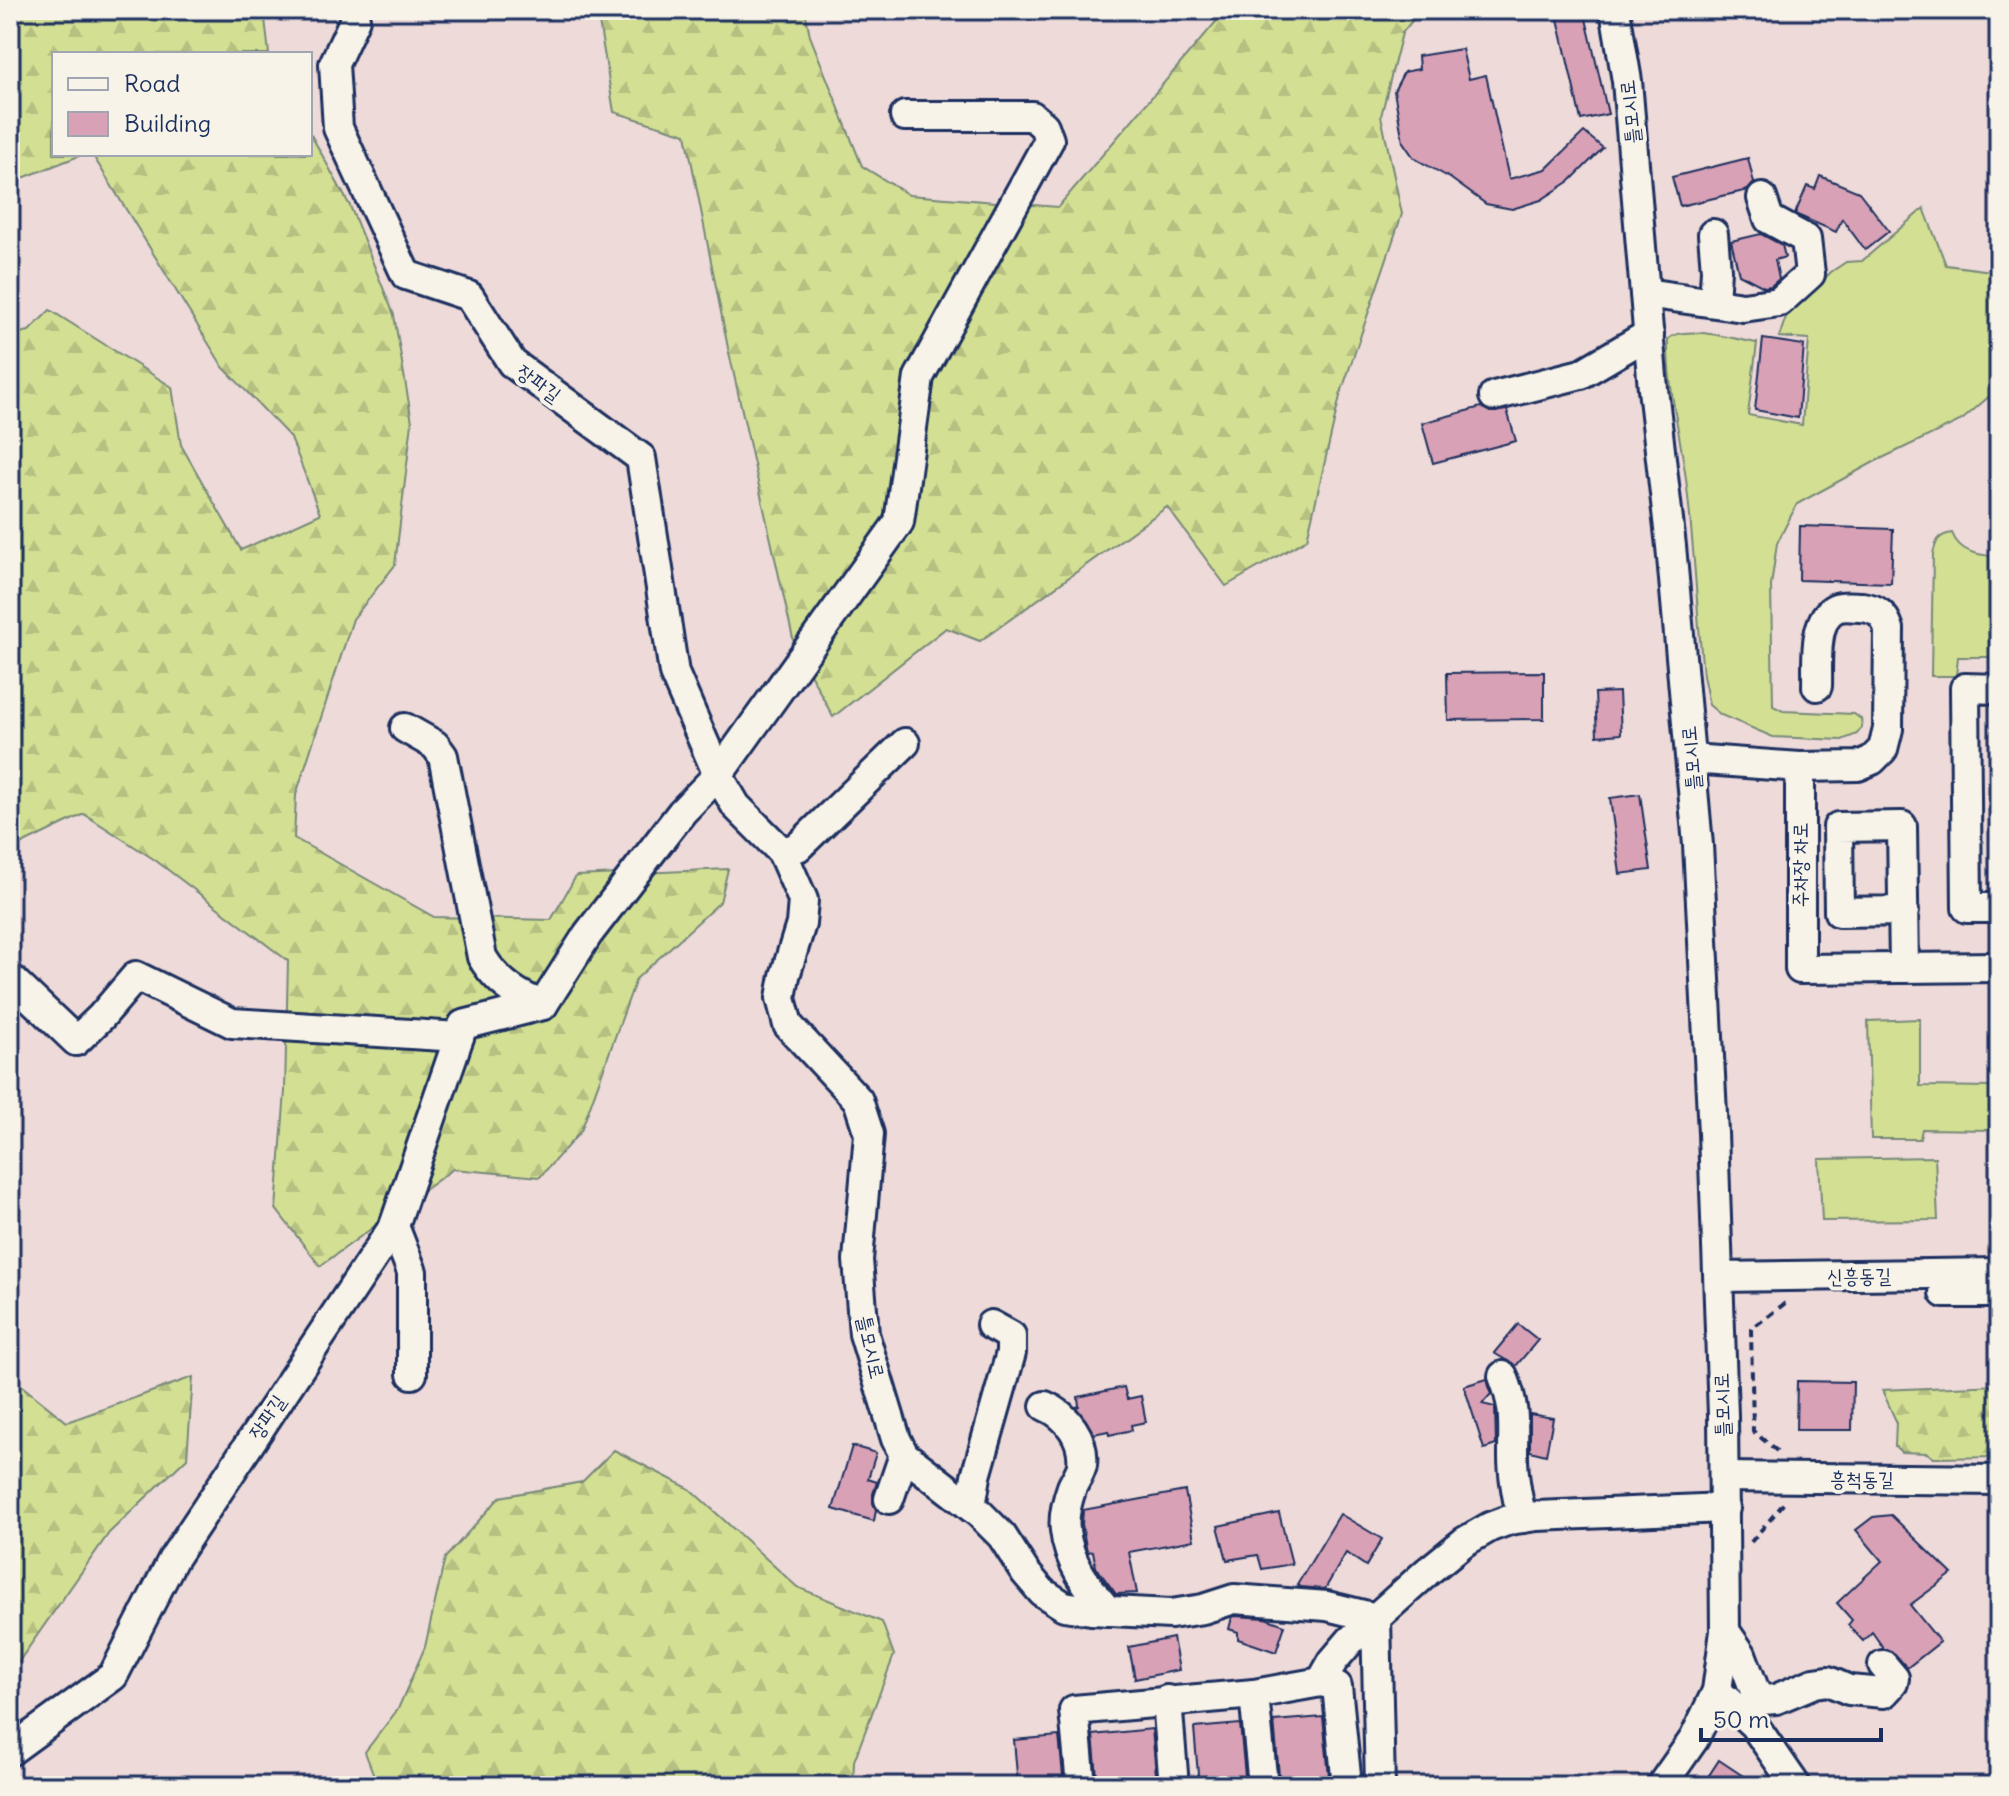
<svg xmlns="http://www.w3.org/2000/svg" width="2009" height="1796" viewBox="0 0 2009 1796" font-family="Delius,'Poor Story',sans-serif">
<defs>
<pattern id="forest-firs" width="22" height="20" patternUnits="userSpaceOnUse" patternTransform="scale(2)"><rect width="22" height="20" fill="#d3e093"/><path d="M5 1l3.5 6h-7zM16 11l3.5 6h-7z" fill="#b5c081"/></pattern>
</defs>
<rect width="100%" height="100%" fill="#eedad9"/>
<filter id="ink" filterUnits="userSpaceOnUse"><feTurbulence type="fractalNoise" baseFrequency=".0125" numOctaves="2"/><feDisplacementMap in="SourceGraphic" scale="16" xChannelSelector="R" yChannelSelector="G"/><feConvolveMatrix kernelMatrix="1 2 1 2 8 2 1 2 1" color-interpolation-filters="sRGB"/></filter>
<g filter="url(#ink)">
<g fill="#d3e093" stroke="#778878" stroke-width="2">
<path d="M1924,208L1946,265L1999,272V388L1962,420L1874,462L1797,504L1777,543L1771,586L1773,706L1783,711L1854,714L1861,719L1862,727L1857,734L1842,740L1773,737L1721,715L1709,705L1703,675C1697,610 1694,544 1686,479C1680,432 1667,387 1668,339C1684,324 1735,339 1757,343L1748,415L1802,425L1809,339L1779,337L1786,317L1831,272L1846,262L1862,261Z"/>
<path d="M1952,533C1960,554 1980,555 1999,557V657H1958L1956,676H1931L1933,554C1936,541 1938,535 1952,533Z"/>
<path d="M1920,1019V1086L1993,1087V1042H1999V1233H1996L1994,1130L1922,1129L1920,1139H1871L1868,1021Z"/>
<path d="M1935,1157L1938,1220L1822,1221L1819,1159Z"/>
</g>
<g fill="url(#forest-firs)" stroke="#778878" stroke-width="2">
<path d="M10,10H264L269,54H54V154H84L10,183Z"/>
<path d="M597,10H805L810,36L862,166L909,195L1058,207L1226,10H1478L1420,11L1402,33L1381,116L1402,214L1340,396L1307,539L1226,586L1167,507L980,641L946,628L833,717L794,643L728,348L686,134L614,112Z"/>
<path d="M310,133L350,206L394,315L412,422L395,565L353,619L296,795L294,838L434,917L551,920L576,876L728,869L720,902L636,979L581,1131L540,1177L453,1169L320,1266L276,1209L285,1091L288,961L155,860L84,814L20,845L10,836V335L29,331L50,310L172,387L181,445L241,550L320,514L291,438L223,367L92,154H310Z"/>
<path d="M10,1370L18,1383L67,1422L193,1377L187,1458L109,1533L10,1674Z"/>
<path d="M1999,1385V1457L1934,1458L1927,1453L1901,1452L1895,1446L1896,1421L1882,1390Z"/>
<path d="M614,1450L690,1489L797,1587L882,1622L894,1655L854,1761L853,1786H378L365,1752L398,1709L425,1647L445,1558L500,1497L582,1482Z"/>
</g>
<g fill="#d9a1b5" stroke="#1b2f5e" stroke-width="2">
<path d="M1556,10H1584L1608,114L1581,120Z"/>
<path d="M1462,49L1469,79L1486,75L1509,179L1546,169L1584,132L1603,148L1570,181L1541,200L1512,209L1486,204L1450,178L1414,158L1403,142L1394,91L1404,72L1419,69L1418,56Z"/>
<path d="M1748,158L1754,183L1748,190L1680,206L1672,177Z"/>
<path d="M1820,176L1859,192L1889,231L1865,250L1842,219L1836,232L1795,214L1807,186L1815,189Z"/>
<path d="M1761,234L1782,245L1785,257L1775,260L1779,279L1771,286L1764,287L1739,274L1731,241Z"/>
<path d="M1763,339L1804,345L1798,418L1755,410Z"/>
<path d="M1481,407L1490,412L1507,410L1516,441L1433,463L1422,423Z"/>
<path d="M1800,526L1893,529L1891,583L1799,580Z"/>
<path d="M1544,672V719L1448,720L1447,673Z"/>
<path d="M1619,692L1621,734L1597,736L1595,693Z"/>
<path d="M1640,794L1651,870L1620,874L1610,798Z"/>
<path d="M1518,1324L1538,1340L1516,1366L1494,1353Z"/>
<path d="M1487,1379L1491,1394L1482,1404L1495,1407L1496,1445L1484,1449L1464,1386Z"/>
<path d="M1797,1381L1853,1382L1852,1430H1796Z"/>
<path d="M1124,1387L1127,1399L1141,1396L1146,1422L1131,1425L1132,1430L1109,1435L1108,1431L1094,1434L1076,1407L1079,1406L1078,1397Z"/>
<path d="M1530,1414L1553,1418L1546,1455L1530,1451Z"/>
<path d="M852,1446L876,1453L868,1479L877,1482L873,1494V1503L876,1510L874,1521L833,1509Z"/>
<path d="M1185,1491L1194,1540L1129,1552L1137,1593L1116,1594L1096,1567L1093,1551L1088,1552L1086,1547L1082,1524L1083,1510Z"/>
<path d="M1279,1513L1292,1564L1262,1569L1258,1555L1227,1560L1218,1526Z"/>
<path d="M1340,1514L1382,1539L1366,1566L1346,1553L1325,1589L1301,1587L1297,1585Z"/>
<path d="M1891,1515L1952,1574L1910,1605L1940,1642L1907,1668L1895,1654L1884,1649L1872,1632L1863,1641L1848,1625L1852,1620L1837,1603L1882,1561L1856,1530L1873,1517Z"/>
<path d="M1236,1616L1265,1618L1285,1625L1276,1652L1238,1639V1632L1229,1629L1232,1617Z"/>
<path d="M1173,1638L1179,1670L1135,1679L1129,1647Z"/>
<path d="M1323,1717L1330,1786H1280L1274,1721Z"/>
<path d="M1240,1724L1246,1786H1199L1194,1728Z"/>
<path d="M1152,1729L1157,1786H1098L1093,1735Z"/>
<path d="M1059,1736L1064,1786H1018L1014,1740Z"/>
<path d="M1719,1760L1758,1786H1702Z"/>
</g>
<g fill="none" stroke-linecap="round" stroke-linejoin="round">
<defs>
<g id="minor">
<path d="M1615,10L1627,81L1653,389L1671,546L1698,845L1713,1133L1723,1415L1725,1631L1717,1691L1694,1739L1661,1786"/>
<path d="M355,19L334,64L338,128L406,275L469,296L512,363L641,458L674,673L718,775L736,806L782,852L803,900L801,924L785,976L781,998L788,1025L858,1100L869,1134L858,1260L864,1334L896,1439L904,1455L979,1513L1002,1536L1025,1572L1042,1592L1064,1606L1091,1610L1171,1614L1203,1609L1234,1599L1327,1606L1376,1618L1380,1786"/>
<path d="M1713,234L1716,270L1714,302"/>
<path d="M1645,293L1743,307L1779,302L1810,274L1806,239L1769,219L1762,198"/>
<path d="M1494,396L1581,374L1649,334"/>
<path d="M1999,689L1965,688L1967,908H1999"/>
<path d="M405,728L435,745L443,756L482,957C496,981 517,996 543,1005"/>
<path d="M1691,759L1800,767V969L1999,967"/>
<path d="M1800,767L1858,766L1872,760L1883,749L1888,729L1889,629C1884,614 1877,609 1862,607C1855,607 1843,605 1836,608C1812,619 1818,665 1817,686"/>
<path d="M782,852L798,847L905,743"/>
<path d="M1904,911L1839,912L1838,827L1902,826L1904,968"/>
<path d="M10,978L76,1041L101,1017L136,976L232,1023L459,1037L463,1025L543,1005L588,934L682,812L718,775L899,522L919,377L1049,140L1044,126L1032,116H905"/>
<path d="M394,1226L412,1272V1374"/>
<path d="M1719,1277L1999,1273"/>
<path d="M1944,1293H1999"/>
<path d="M1503,1376C1516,1409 1513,1422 1513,1456C1513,1477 1517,1497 1522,1518"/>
<path d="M1045,1406C1067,1415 1085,1439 1082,1465C1081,1472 1075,1480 1072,1487C1067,1501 1063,1516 1065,1530C1068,1562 1088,1588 1108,1611"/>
<path d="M1724,1477L1999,1480"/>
<path d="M889,1499L904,1455"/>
<path d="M971,1507L976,1476L1011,1353V1336L991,1325"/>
<path d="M1725,1631L1741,1654L1756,1694L1763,1700L1776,1699L1814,1683L1828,1681L1849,1690L1884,1693L1893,1683L1894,1678L1883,1665"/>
<path d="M1717,1691L1754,1725L1796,1786"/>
<path d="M1254,1694L1263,1786"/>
<path d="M1167,1700L1174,1786"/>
<path d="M10,1751L113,1676L173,1559L394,1226L459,1037"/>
<path d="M1081,1786L1074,1710L1254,1694L1321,1682"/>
<path d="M1347,1786L1337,1686L1321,1682L1333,1661L1350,1641L1427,1572L1464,1542L1490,1527L1509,1520L1537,1516L1725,1508"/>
</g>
</defs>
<use href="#minor" stroke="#1b2f5e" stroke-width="34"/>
<g stroke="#1b2f5e" stroke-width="4" stroke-dasharray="8 6" stroke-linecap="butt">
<path d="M1777,1451L1753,1431L1751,1329L1788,1301"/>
<path d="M1751,1542L1784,1503"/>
</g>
<use href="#minor" stroke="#f7f3e8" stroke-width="28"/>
</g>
</g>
<g text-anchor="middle" stroke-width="8" stroke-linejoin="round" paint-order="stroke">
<g font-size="20" fill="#1b2f5e" stroke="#f7f3e8">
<text transform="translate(1630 112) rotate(-96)" y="7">틀모시로</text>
<text transform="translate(539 383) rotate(36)" y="7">장파길</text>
<text transform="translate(1691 758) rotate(-95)" y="7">틀모시로</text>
<text transform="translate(1800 865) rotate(-90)" y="7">주차장 차로</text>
<text transform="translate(1859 1276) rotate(-1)" y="7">신흥동길</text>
<text transform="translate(871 1347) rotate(77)" y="7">틀모시로</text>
<text transform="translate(1722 1405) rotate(-92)" y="7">틀모시로</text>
<text transform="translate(267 1417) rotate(-56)" y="7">장파길</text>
<text x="1862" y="1486">흥척동길</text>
</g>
</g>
<rect width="2009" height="1796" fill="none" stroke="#f7f3e8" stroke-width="40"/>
<rect x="20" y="20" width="1969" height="1756" fill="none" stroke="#1b2f5e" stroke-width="3" filter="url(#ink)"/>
<rect x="52" y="52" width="260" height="104" fill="#f7f3e8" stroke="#9fa5b1" stroke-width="2"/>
<rect x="68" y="78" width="40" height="12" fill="#f7f3e8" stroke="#9fa5b1" stroke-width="2"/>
<text x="124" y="92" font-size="24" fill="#1b2f5e">Road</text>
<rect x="68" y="112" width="40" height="24" fill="#d9a1b5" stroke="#9fa5b1" stroke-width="2"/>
<text x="124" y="132" font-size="24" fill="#1b2f5e">Building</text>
<path d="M1701 1728v12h180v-12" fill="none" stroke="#1b2f5e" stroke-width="4"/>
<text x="1713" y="1728" font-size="24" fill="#1b2f5e" stroke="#f7f3e8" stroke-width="6" paint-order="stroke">50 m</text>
</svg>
